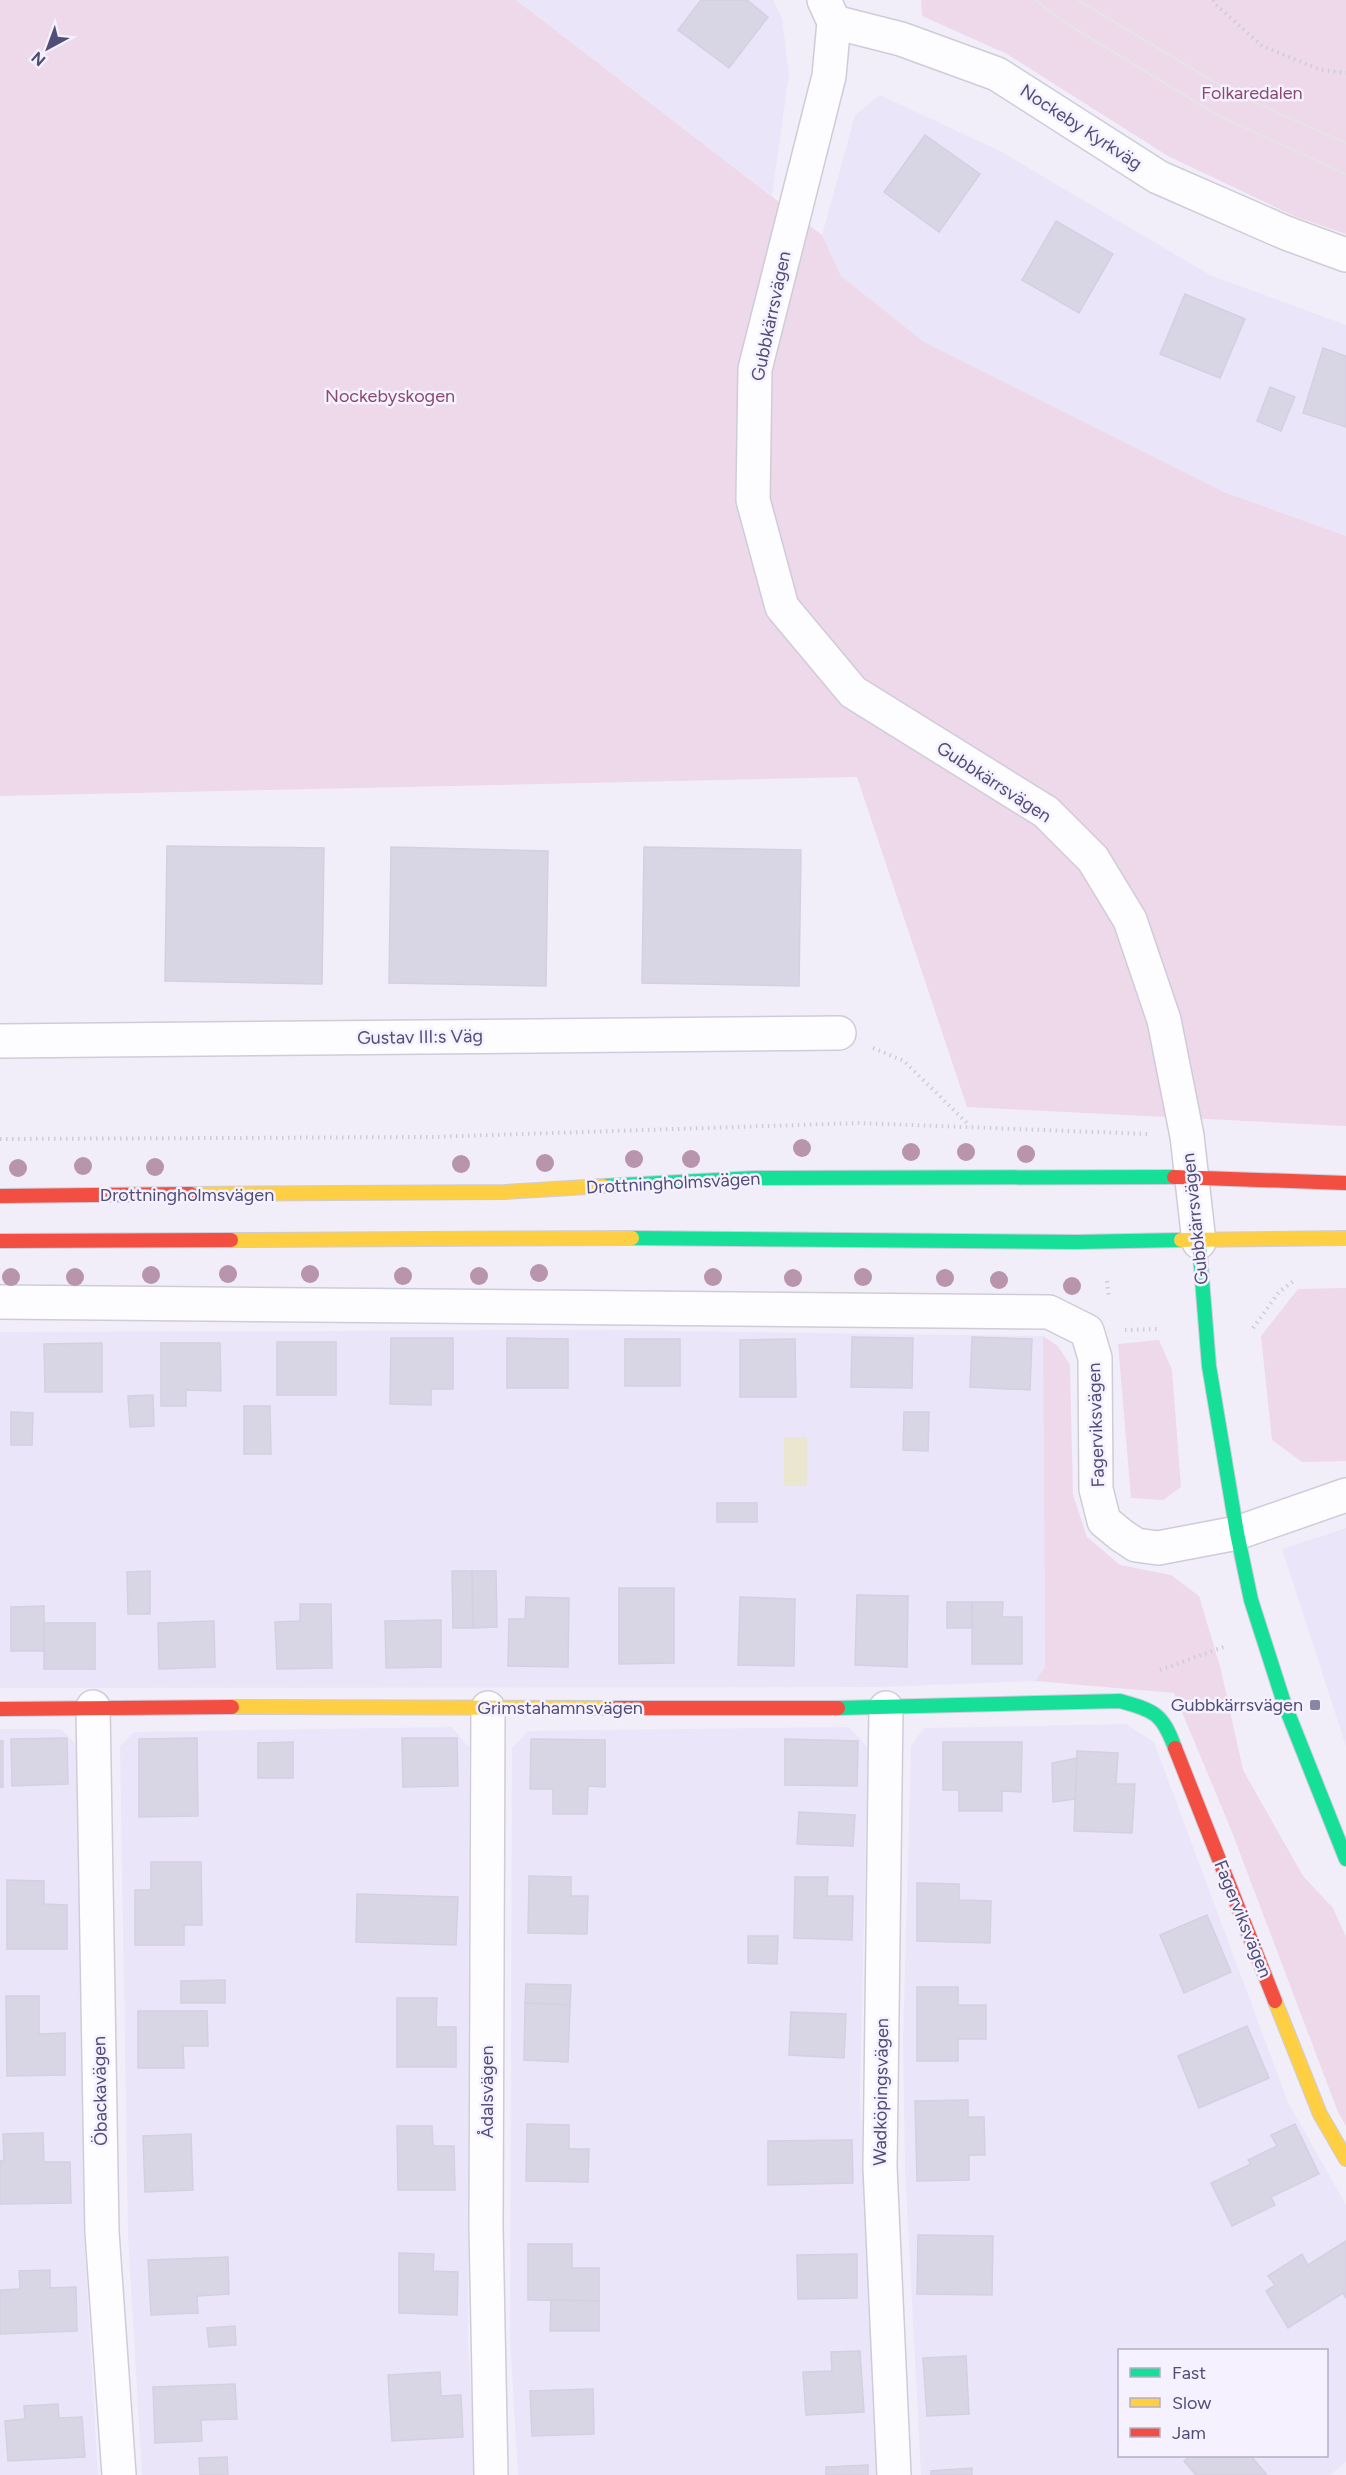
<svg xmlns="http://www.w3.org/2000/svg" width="1346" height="2475" viewBox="0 0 1346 2475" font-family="Figtree,sans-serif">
<rect width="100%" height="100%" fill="#f1eef9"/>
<g fill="#ebe5f9" fill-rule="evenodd">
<path d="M516,0H773L782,18L789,74L772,196Z"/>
<path d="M880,95L1000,151L1210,275L1346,325V536L1224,492L924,342L841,276L822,235L855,115Z"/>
<path d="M603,1330L1043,1336L1045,1667L1035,1681L881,1687L0,1688V1332Z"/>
<path d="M1346,1528V1746L1282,1549Z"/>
<path d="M1126,1724L1154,1742L1288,2102L1346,2205V2462L1330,2475H921L905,2169L903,2042L911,1746L924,1728ZM1120,2350H1326V2456H1120Z"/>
<path d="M452,1727L469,1748L468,2341L476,2475H142L128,2236L120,1746L134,1732Z"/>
<path d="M849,1727L868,1748L860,2094L877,2475H518L510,2339L512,1748L528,1731Z"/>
<path d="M0,1729H61L81,1749L84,2234L98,2475H0Z"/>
</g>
<g fill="#eed9eb">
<path d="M0,0H516L822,235L841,276L924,342L1224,492L1346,536V1126L967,1107L857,777L0,796Z"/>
<path d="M921,0H1346V234L1294,216L1168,156L1007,54L922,16Z"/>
<path d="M1346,1288V1461L1302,1462L1272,1440L1261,1336L1298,1289Z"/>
<path d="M1043,1336L1058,1346L1070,1365L1073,1495L1087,1537L1120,1565L1171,1575L1199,1596L1221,1670L1243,1770L1303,1876L1333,1908L1346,1937V2126L1338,2112L1230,1827L1174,1693L1035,1681L1045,1667Z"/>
<path d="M1159,1340L1172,1370L1181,1487L1163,1500L1131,1498L1118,1344Z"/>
</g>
<rect fill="#eae6d0" x="784" y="1437" width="23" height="49"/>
<g fill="#d8d6e5" stroke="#d3d0e2" stroke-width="1.5">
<path d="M701,0H747L768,17L729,68L678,30Z"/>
<path d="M925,135L980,174L939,232L884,192Z"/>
<path d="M1056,221L1113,254L1079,313L1022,280Z"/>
<path d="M1185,294L1245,319L1220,378L1160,354Z"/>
<path d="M1323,348L1346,356V427L1303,413Z"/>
<path d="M1270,387L1295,397L1281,431L1257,421Z"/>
<path d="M167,846L324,848L322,984L165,981Z"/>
<path d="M391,847L548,851L546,986L389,983Z"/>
<path d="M644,847L801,850L799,986L642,983Z"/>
<path d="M852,1337L913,1338L912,1388L851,1387Z"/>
<path d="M972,1337L1032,1339L1030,1390L970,1387Z"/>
<path d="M391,1338H453V1389H431V1405L390,1404Z"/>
<path d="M507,1338L568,1339V1388H507Z"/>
<rect x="625" y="1339" width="55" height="47"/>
<path d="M795,1339L796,1397H740V1340Z"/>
<rect x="277" y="1342" width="59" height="53"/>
<path d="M102,1343V1392H45L44,1344Z"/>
<path d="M161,1343H220L221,1391L186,1390V1406H161Z"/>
<path d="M153,1395L154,1426L130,1427L128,1396Z"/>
<path d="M244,1406H270L271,1454H244Z"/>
<path d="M11,1412L33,1413L32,1445H11Z"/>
<path d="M904,1412H929L928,1451L903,1450Z"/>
<rect x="717" y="1503" width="40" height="19"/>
<path d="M150,1571V1614H128L127,1572Z"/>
<path d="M452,1571H472L473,1628H453Z"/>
<path d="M472,1571H496L497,1627L473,1628Z"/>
<path d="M619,1588H674V1663L619,1664Z"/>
<path d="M857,1595L908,1596L907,1667L855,1665Z"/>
<path d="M526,1597L569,1598L568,1667L508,1666L509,1619H525Z"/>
<path d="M740,1597L795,1599L794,1666L738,1665Z"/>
<rect x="947" y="1602" width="25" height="26"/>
<path d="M972,1602H1003L1002,1617H1022V1664H972Z"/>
<path d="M300,1604H331L332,1668L277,1669L275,1622L300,1621Z"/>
<path d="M44,1606V1651H11V1607Z"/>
<path d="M441,1620V1667L386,1668L385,1621Z"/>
<path d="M214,1621L215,1667L159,1669L158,1623Z"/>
<rect x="44" y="1623" width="51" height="46"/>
<path d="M67,1738L68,1784L12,1786L11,1739Z"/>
<path d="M197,1738L198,1816L139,1817V1739Z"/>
<path d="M402,1738H457L458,1786L403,1787Z"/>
<path d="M531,1739L605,1740V1787L588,1786L587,1814H553V1789H530Z"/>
<path d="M785,1739L858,1741L857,1786L785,1785Z"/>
<rect x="0" y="1741" width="3" height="46"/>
<path d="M293,1742V1778H258V1743Z"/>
<path d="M943,1742H1022L1021,1792L1002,1791V1811H959V1790H943Z"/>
<path d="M1077,1751L1118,1753L1116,1784H1135L1132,1833L1074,1831Z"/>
<path d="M1077,1758L1075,1799L1053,1802L1052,1763Z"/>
<path d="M799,1812L855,1815L853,1846L797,1844Z"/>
<path d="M151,1862H201L202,1925H184V1945H135V1890H151Z"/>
<path d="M529,1876L571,1877V1896H588L587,1934L528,1933Z"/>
<path d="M795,1877H828L827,1896H853L852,1940L794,1938Z"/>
<path d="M7,1880L44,1881V1904L67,1905V1949H7Z"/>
<path d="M917,1883L959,1884V1900L991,1901L990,1943L917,1941Z"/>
<path d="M357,1894L458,1897L456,1945L356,1942Z"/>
<path d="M1207,1915L1231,1972L1184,1993L1160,1935Z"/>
<path d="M748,1936H778L777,1964L748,1963Z"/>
<path d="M225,1980V2003H181V1981Z"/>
<path d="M526,1984L571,1985L570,2005L525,2003Z"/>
<path d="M917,1987H958V2005H986V2039H958V2061H917Z"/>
<path d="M6,1996H39V2034L65,2033V2075L7,2076Z"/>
<path d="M397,1998H437L436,2027H456V2067H397Z"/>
<path d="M525,2003L570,2005L568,2062L524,2060Z"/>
<path d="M138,2011H207L208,2046H183L184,2068H138Z"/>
<path d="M791,2012L846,2014L844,2058L789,2055Z"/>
<path d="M1247,2026L1269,2078L1199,2108L1178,2056Z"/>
<path d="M968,2100V2117H984L985,2155H969V2180L917,2181L915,2101Z"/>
<path d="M527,2124L569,2125V2149H589L588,2182L526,2181Z"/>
<path d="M1295,2124L1319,2174L1271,2197L1275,2205L1232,2226L1211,2183L1251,2164L1248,2160L1277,2146L1271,2135Z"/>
<path d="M397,2126H432L433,2146H454L455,2190H398Z"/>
<path d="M43,2133L44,2162H70L71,2203L0,2204V2161H4L3,2134Z"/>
<path d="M191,2134L193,2190L145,2192L143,2136Z"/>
<path d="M852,2140L853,2183L768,2185V2141Z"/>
<path d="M918,2235L993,2236L992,2295L917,2294Z"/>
<path d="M1346,2241V2298L1343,2293L1288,2328L1266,2291L1275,2285L1268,2276L1302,2254L1308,2265Z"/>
<path d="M528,2244H572V2268H599V2301L528,2300Z"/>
<path d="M399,2253L434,2254L433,2271L458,2272L457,2315L399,2313Z"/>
<path d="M857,2254V2298L798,2299L797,2255Z"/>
<path d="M228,2257L229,2294L197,2296L198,2313L151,2315L148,2260Z"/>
<path d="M50,2270V2288L76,2287L77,2331L0,2334V2290L20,2289L19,2271Z"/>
<path d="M551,2300L599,2301V2331H550Z"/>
<path d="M235,2326L236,2345L209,2347L207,2328Z"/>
<path d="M860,2351L864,2412L806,2415L803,2372L832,2371L831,2352Z"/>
<path d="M966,2356L969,2414L927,2416L923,2358Z"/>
<path d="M440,2372L441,2396L461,2395L463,2437L392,2441L388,2375Z"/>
<path d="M235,2384L237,2419L201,2420L202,2441L155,2443L153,2387Z"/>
<path d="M593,2389L594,2434L532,2436L530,2391Z"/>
<path d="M58,2404L59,2418L82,2417L85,2457L8,2461L5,2421L25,2419L24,2406Z"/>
<path d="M1190,2456H1251L1267,2475H1196L1184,2461Z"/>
<path d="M227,2457L228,2475H200L199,2458Z"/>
<path d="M868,2465V2475H826V2467Z"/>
<path d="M972,2468V2475H931V2471Z"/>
</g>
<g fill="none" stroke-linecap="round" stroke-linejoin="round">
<defs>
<g id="street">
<path d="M824,0L834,22L829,76L755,369L753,500L782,607L853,692L1046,812L1093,859L1130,920L1164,1020L1187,1136L1199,1242"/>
<path d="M834,22L901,39L997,74L1158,177L1286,233L1346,255"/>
<path d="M0,1041L839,1033"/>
<path d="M0,1302L1049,1312L1087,1331L1095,1358L1096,1489L1104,1521L1121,1535L1136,1545L1158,1548L1237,1533L1346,1495"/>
<path d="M93,1707L102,2232L119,2475"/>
<path d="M488,1708L486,2227L491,2475"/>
<path d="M886,1708L880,2167L894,2475"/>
</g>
<g id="fast">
<path d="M603,1186L755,1178L1174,1177"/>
<path d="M632,1238L1076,1242L1181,1240"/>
<path d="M1199,1242L1209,1366L1237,1533L1251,1600L1284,1703L1346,1859"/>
<path d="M838,1708L1120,1701C1155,1711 1162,1713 1175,1748"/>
</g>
<g id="slow">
<path d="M191,1194L505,1192L603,1186"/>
<path d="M231,1240L632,1238"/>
<path d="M1181,1240L1346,1238"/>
<path d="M232,1707L616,1708"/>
<path d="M1275,2001L1320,2114L1346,2159"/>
</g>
<g id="jam">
<path d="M1174,1177L1346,1183"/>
<path d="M0,1196L191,1194"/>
<path d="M0,1241L231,1240"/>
<path d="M616,1708H838"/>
<path d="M0,1709L232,1707"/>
<path d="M1175,1748L1275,2001"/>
</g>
</defs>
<use href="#street" stroke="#cfccd9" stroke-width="36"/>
<use href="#fast" stroke="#ceccda" stroke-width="16"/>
<use href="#slow" stroke="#ceccda" stroke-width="16"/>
<use href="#jam" stroke="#ceccda" stroke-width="16"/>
<g stroke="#cdcdd9" stroke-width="4" stroke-dasharray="1.5 4.5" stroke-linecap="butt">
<path d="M1213,0L1215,4L1262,46L1321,70L1346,73"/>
<path d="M873,1048L904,1061L970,1126"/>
<path d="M0,1139L430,1137L859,1123L1148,1134"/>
<path d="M1107,1281L1109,1298"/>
<path d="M1253,1328L1279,1292L1296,1279"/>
<path d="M1125,1330L1158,1329"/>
<path d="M1160,1670L1226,1646"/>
</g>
<use href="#street" stroke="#fdfcfe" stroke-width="33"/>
<use href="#fast" stroke="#16e098" stroke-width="14"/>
<use href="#slow" stroke="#ffcf43" stroke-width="14"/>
<use href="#jam" stroke="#f24e42" stroke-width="14"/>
<g stroke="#e3e6e5" stroke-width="1.5">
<path d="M1035,0L1064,22L1219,116L1346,174"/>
<path d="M1078,0L1231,92L1346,143"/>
</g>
</g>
<g fill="#b894ad">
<circle cx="802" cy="1148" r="9"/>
<circle cx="911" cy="1152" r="9"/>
<circle cx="966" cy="1152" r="9"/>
<circle cx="1026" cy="1154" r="9"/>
<circle cx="634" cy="1159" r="9"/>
<circle cx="691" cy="1159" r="9"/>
<circle cx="545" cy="1163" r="9"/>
<circle cx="461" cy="1164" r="9"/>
<circle cx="83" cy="1166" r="9"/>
<circle cx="155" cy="1167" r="9"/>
<circle cx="18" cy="1168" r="9"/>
<circle cx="539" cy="1273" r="9"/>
<circle cx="228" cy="1274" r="9"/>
<circle cx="310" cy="1274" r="9"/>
<circle cx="151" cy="1275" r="9"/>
<circle cx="403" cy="1276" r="9"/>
<circle cx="479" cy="1276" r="9"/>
<circle cx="11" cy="1277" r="9"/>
<circle cx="75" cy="1277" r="9"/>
<circle cx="713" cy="1277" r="9"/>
<circle cx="863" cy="1277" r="9"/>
<circle cx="793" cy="1278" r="9"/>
<circle cx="945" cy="1278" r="9"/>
<circle cx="999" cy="1280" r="9"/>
<circle cx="1072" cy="1286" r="9"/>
</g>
<rect fill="#8885a5" stroke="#f5f1ff" stroke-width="2" x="1309" y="1699" width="12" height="12" rx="3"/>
<g text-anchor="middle" stroke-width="5" stroke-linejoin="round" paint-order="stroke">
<g font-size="18" fill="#8a4a6e" stroke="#f5f1ff">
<text x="1252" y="99">Folkaredalen</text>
<text x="390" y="402">Nockebyskogen</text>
</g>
<g font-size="18" fill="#504d78" stroke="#f5f1ff">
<text transform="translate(1081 127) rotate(33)" y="6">Nockeby Kyrkväg</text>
<text transform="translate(771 316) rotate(-78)" y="6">Gubbkärrsvägen</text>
<text transform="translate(994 782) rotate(33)" y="6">Gubbkärrsvägen</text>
<text transform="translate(420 1037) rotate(-1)" y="6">Gustav III:s Väg</text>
<text transform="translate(673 1183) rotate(-3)" y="6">Drottningholmsvägen</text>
<text x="187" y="1201">Drottningholmsvägen</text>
<text transform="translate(1195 1219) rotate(-96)" y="6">Gubbkärrsvägen</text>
<text transform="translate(1096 1425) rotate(-92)" y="6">Fagerviksvägen</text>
<text x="560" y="1714">Grimstahamnsvägen</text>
<text transform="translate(1243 1919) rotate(68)" y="6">Fagerviksvägen</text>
<text transform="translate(100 2091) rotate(-91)" y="6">Öbackavägen</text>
<text transform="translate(487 2092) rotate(-90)" y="6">Ådalsvägen</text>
<text transform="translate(881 2092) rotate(-89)" y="6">Wadköpingsvägen</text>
</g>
<g font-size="18" fill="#504d78" stroke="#f5f1ff" text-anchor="end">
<text x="1303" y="1711">Gubbkärrsvägen</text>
</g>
</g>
<rect x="1118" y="2349" width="210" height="108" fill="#f5f1ff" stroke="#b3afc9" stroke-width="1.5"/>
<rect x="1130" y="2368" width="30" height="9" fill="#16e098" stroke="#b3afc9" stroke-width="1.5"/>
<text x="1172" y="2379" font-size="18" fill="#504d78">Fast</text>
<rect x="1130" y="2398" width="30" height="9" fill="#ffcf43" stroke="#b3afc9" stroke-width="1.5"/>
<text x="1172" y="2409" font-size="18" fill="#504d78">Slow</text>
<rect x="1130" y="2428" width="30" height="9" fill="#f24e42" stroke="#b3afc9" stroke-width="1.5"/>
<text x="1172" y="2439" font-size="18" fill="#504d78">Jam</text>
<g transform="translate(48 48) rotate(221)" stroke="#f5f1ff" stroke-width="4.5" paint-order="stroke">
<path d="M0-4.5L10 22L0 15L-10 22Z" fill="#504d78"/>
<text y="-9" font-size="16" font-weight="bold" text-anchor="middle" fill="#504d78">N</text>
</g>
</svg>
